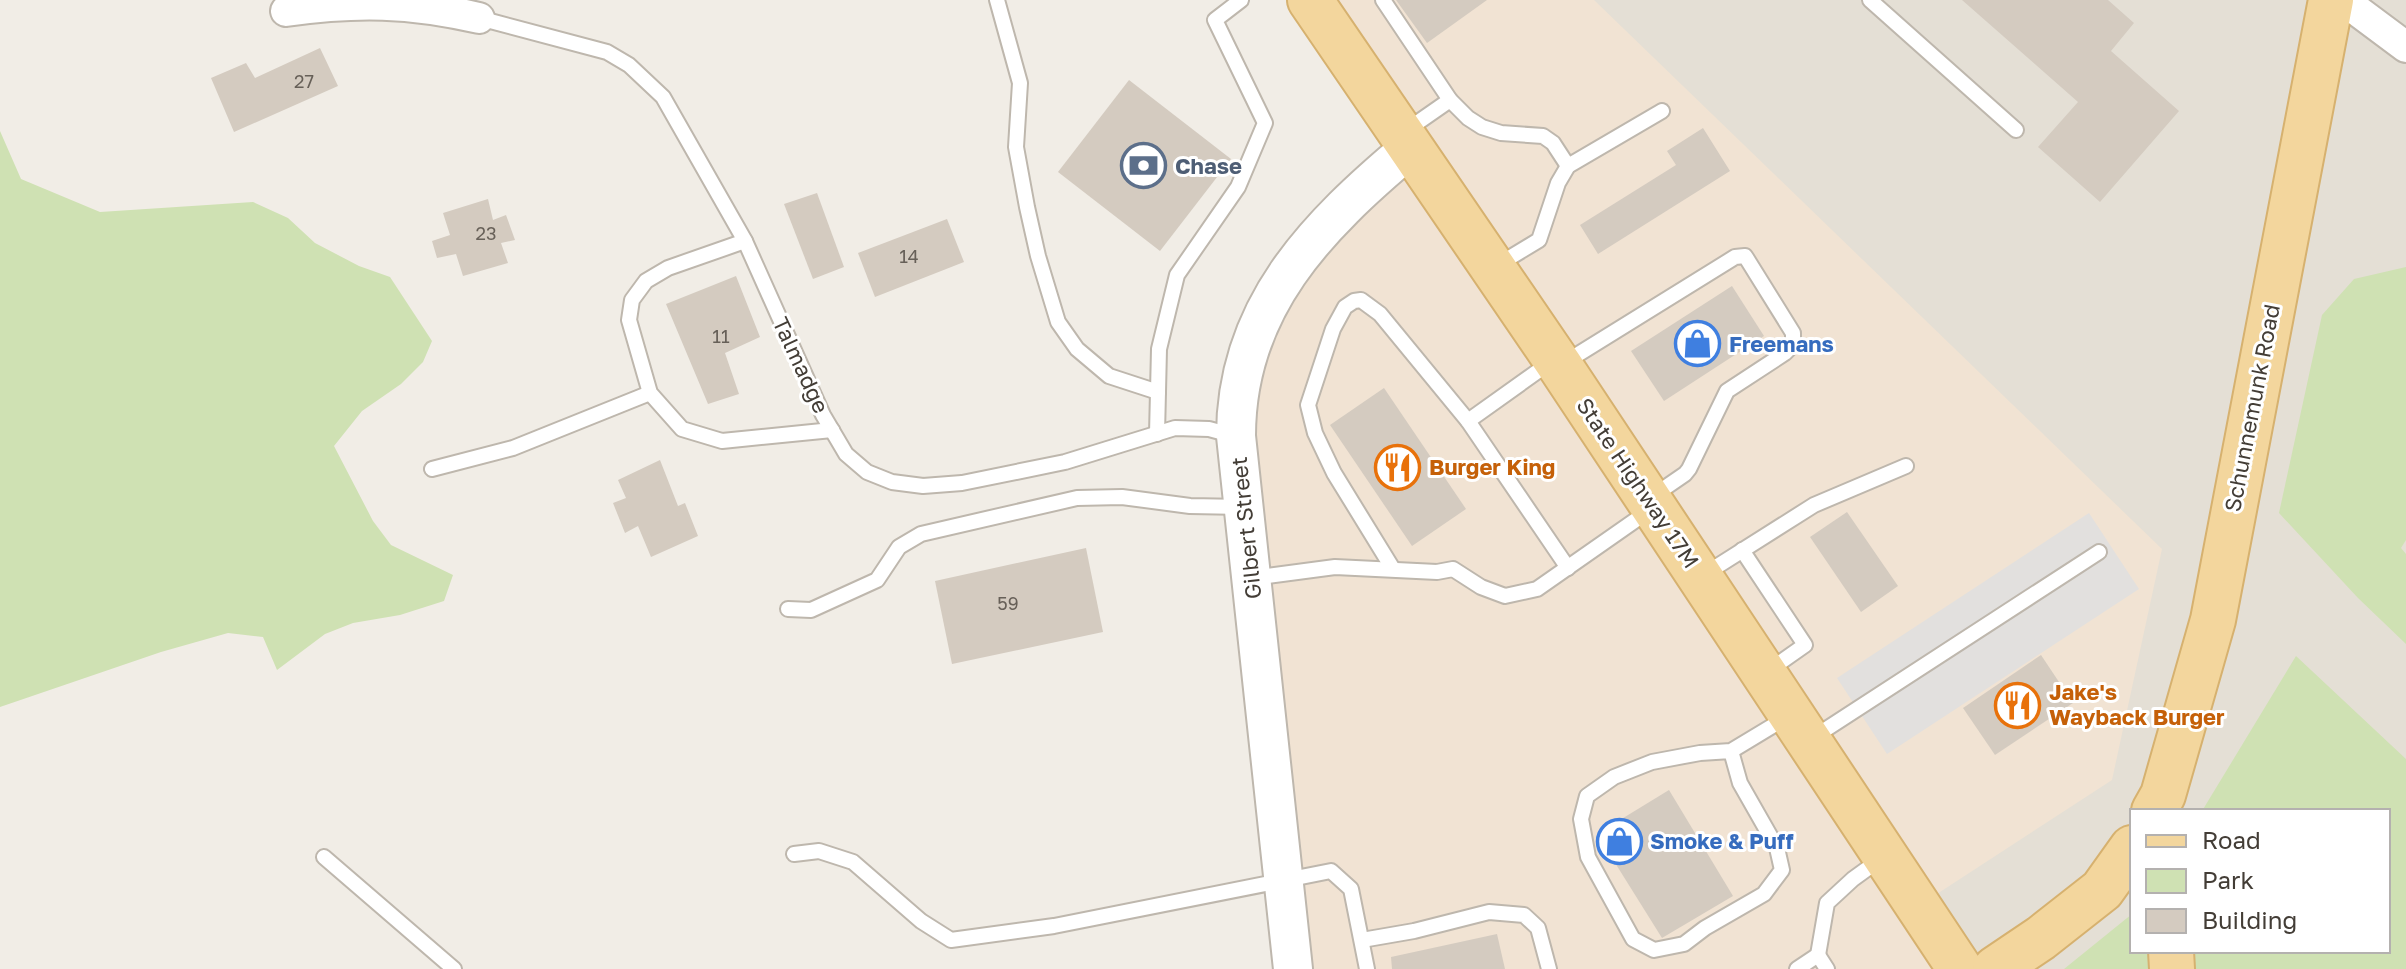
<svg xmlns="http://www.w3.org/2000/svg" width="2406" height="969" viewBox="0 0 2406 969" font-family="'Golos Text',sans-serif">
<rect width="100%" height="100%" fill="#f1ede6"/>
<path fill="#e4dfd5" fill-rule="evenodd" d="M1311,0H2406V969H1961ZM2132,811H2388V951H2132Z"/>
<path fill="#f1e3d3" d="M1310,0H1594L2162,549L2112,780L1920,905L1961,969H1292L1236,436L1250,344L1409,147Z"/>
<g fill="#cfe1b3">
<path d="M0,131L21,179L100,212L253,202L288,218L315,243L359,266L390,277L432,341L423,362L401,384L362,411L334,446L373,521L391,545L453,575L444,601L400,615L353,623L325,634L277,670L263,637L228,633L161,652L0,707Z"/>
<path d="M2406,267V540L2401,548L2406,554V644L2358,598L2279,513L2322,315L2354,279Z"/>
<path d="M2296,656L2406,759V969H2064L2132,914V951H2388V811H2202Z"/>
</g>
<path fill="#e2e0de" d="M2089,513L2139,589L1887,754L1837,678Z"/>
<g fill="#d4cbc0">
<path d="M1396,0H1487L1427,43Z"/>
<path d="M1962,0H2108L2134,23L2111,51L2179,111L2100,202L2038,147L2078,102Z"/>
<path d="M320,48L338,86L234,132L211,78L246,63L255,78Z"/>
<path d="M1129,80L1231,159L1160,251L1058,172Z"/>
<path d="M1703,128L1730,171L1598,254L1580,225L1676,165L1667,151Z"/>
<path d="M817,193L844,267L813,279L784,204Z"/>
<path d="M488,199L493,220L506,215L515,240L501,243L508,263L463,276L456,254L437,258L432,241L450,235L443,213Z"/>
<path d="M947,219L964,262L875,297L858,253Z"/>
<path d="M736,276L760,337L725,353L739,394L708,404L666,304Z"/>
<path d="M1732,286L1764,336L1664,401L1631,351Z"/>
<path d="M1384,388L1466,509L1412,546L1330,425Z"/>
<path d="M660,460L678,506L685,503L698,536L651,557L638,526L625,533L613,503L626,498L618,480Z"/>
<path d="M1847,512L1898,586L1861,612L1810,537Z"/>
<path d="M1086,548L1103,632L952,664L935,581Z"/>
<path d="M2041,655L2073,703L1995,755L1963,708Z"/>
<path d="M1669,790L1733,896L1662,938L1597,834Z"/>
<path d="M1497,934L1505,969H1392L1391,957Z"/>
</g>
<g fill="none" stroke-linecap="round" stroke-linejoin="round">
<defs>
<g id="service">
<path d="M997,0L1020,83L1016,147L1027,207L1038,256L1058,322L1077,349L1109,376L1158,392"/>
<path d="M1383,0L1450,100L1468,118L1482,127L1501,133L1543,136L1553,143L1568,166"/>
<path d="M1870,0L2016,130"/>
<path d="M479,18L607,52L629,65L663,97L745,241L823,415L846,454L867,472L892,482L923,486L962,483L1065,462L1175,428L1209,429L1235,436"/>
<path d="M1404,132L1450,100"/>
<path d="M745,241L668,268L646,281L632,300L629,320L650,393L682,429L722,441L832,430"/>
<path d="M1496,266L1539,240L1558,183L1568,166L1662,111"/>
<path d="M1552,361L1468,421L1568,568"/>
<path d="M1564,363L1735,257L1745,256L1747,259L1793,333V345L1785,353L1727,391L1689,469L1685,474L1653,496"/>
<path d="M1157,434L1159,349L1177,275L1238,187L1265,123L1215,20L1241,0"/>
<path d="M432,469L513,448L650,393"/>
<path d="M1742,550L1805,645L1768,671"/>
<path d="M1393,569L1334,473L1315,433L1308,405L1333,329L1345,307L1354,301L1361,300L1380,314L1468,421"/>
<path d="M1705,574L1814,505L1906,466"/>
<path d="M1252,578L1335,567L1437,572L1453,569L1481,587L1505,596L1537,589L1650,510"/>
<path d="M788,609L811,610L877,580L899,547L921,534L1077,498L1122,497L1190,506L1243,507"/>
<path d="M1814,737L2099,552"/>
<path d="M1731,751L1740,783L1777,848L1782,870L1764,894L1705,928L1684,944L1654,950L1633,939L1588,857L1581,819L1587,796L1614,777L1652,762L1700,753L1731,751L1789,716"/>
<path d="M794,854L819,851L853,862L921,921L951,940L1054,926L1331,871L1351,889L1367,969"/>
<path d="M324,857L454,969"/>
<path d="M1362,940L1414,931L1489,912L1524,915L1538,928L1549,969"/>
<path d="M1818,955L1827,903L1853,879L1882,858"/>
<path d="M1797,969L1818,955L1827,969"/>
</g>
<g id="minor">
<path d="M2343,0L2406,47"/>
<path d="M286,11C357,1 409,2 479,18"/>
</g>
<path id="tertiary" d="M1293,969L1236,436C1236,307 1317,226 1410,148"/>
<g id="primary">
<path d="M1310,0L1560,366L1960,969"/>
<path d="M2154,811L2163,795L2213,620L2331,0"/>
<path d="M2171,951L2172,969"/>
<path d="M1995,969L2041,938L2102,890L2132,848"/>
</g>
</defs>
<use href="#service" stroke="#beb7ad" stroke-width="18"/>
<use href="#minor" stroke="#beb7ad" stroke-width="34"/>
<use href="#tertiary" stroke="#beb7ad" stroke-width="42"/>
<use href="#primary" stroke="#d6b16f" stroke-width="48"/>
<use href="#service" stroke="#fff" stroke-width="14"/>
<use href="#minor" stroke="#fff" stroke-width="30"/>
<use href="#tertiary" stroke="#fff" stroke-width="38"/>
<use href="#primary" stroke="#f3d69d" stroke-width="44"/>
</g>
<defs>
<symbol id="bank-ring" viewBox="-11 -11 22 22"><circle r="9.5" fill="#fff" stroke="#5c6f8a" stroke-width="1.5"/><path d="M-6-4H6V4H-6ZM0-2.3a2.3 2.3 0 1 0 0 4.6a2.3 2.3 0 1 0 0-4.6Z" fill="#5c6f8a"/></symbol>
<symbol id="shop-ring" viewBox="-11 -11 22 22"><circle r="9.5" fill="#fff" stroke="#3f7fe0" stroke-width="1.5"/><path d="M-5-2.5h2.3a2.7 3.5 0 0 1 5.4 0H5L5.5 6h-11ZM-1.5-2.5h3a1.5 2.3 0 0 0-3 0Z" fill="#3f7fe0"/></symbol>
<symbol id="restaurant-ring" viewBox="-11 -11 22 22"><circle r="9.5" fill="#fff" stroke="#e8710a" stroke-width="1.5"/><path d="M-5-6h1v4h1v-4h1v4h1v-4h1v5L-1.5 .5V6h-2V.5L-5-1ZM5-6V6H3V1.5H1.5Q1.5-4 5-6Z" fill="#e8710a"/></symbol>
</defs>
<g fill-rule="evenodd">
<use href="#bank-ring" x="1118" y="140" width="51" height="51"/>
<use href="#shop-ring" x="1672" y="318" width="51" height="51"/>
<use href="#restaurant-ring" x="1372" y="442" width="51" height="51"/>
<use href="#restaurant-ring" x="1992" y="680" width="51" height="51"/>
<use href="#shop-ring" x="1594" y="816" width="51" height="51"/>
</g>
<g text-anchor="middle" stroke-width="6" stroke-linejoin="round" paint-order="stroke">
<g font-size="18" fill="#676058">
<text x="304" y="88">27</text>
<text x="486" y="240">23</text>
<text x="909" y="263">14</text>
<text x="721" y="343">11</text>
<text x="1008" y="610">59</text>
</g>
<g font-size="22" font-weight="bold" fill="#4e5e75" stroke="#fff" text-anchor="start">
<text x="1175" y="174">Chase</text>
</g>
<g font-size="22" font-weight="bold" fill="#366cbe" stroke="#fff" text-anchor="start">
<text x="1729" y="352">Freemans</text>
<text x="1650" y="849">Smoke &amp; Puff</text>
</g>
<g font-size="22" fill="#433d36" stroke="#fff">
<text transform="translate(801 365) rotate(65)" y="8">Talmadge</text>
<text transform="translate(2252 408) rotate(-79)" y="8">Schunnemunk Road</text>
<text transform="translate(1638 483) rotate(56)" y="8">State Highway 17M</text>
<text transform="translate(1246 528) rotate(-96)" y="8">Gilbert Street</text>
</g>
<g font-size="22" font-weight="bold" fill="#c56008" stroke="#fff" text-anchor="start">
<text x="1429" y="475">Burger King</text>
<text x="2049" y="700">Jake's<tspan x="2049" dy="25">Wayback Burger</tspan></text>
</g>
</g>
<rect x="2130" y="809" width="260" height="144" fill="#ffffff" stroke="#b4b1af" stroke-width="2"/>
<rect x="2146" y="835" width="40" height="12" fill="#f3d69d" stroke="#b4b1af" stroke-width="2"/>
<text x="2202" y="849" font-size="24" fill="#433d36">Road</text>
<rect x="2146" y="869" width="40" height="24" fill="#cfe1b3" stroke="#b4b1af" stroke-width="2"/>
<text x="2202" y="889" font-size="24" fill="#433d36">Park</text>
<rect x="2146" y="909" width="40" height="24" fill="#d4cbc0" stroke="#b4b1af" stroke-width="2"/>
<text x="2202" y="929" font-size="24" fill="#433d36">Building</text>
</svg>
